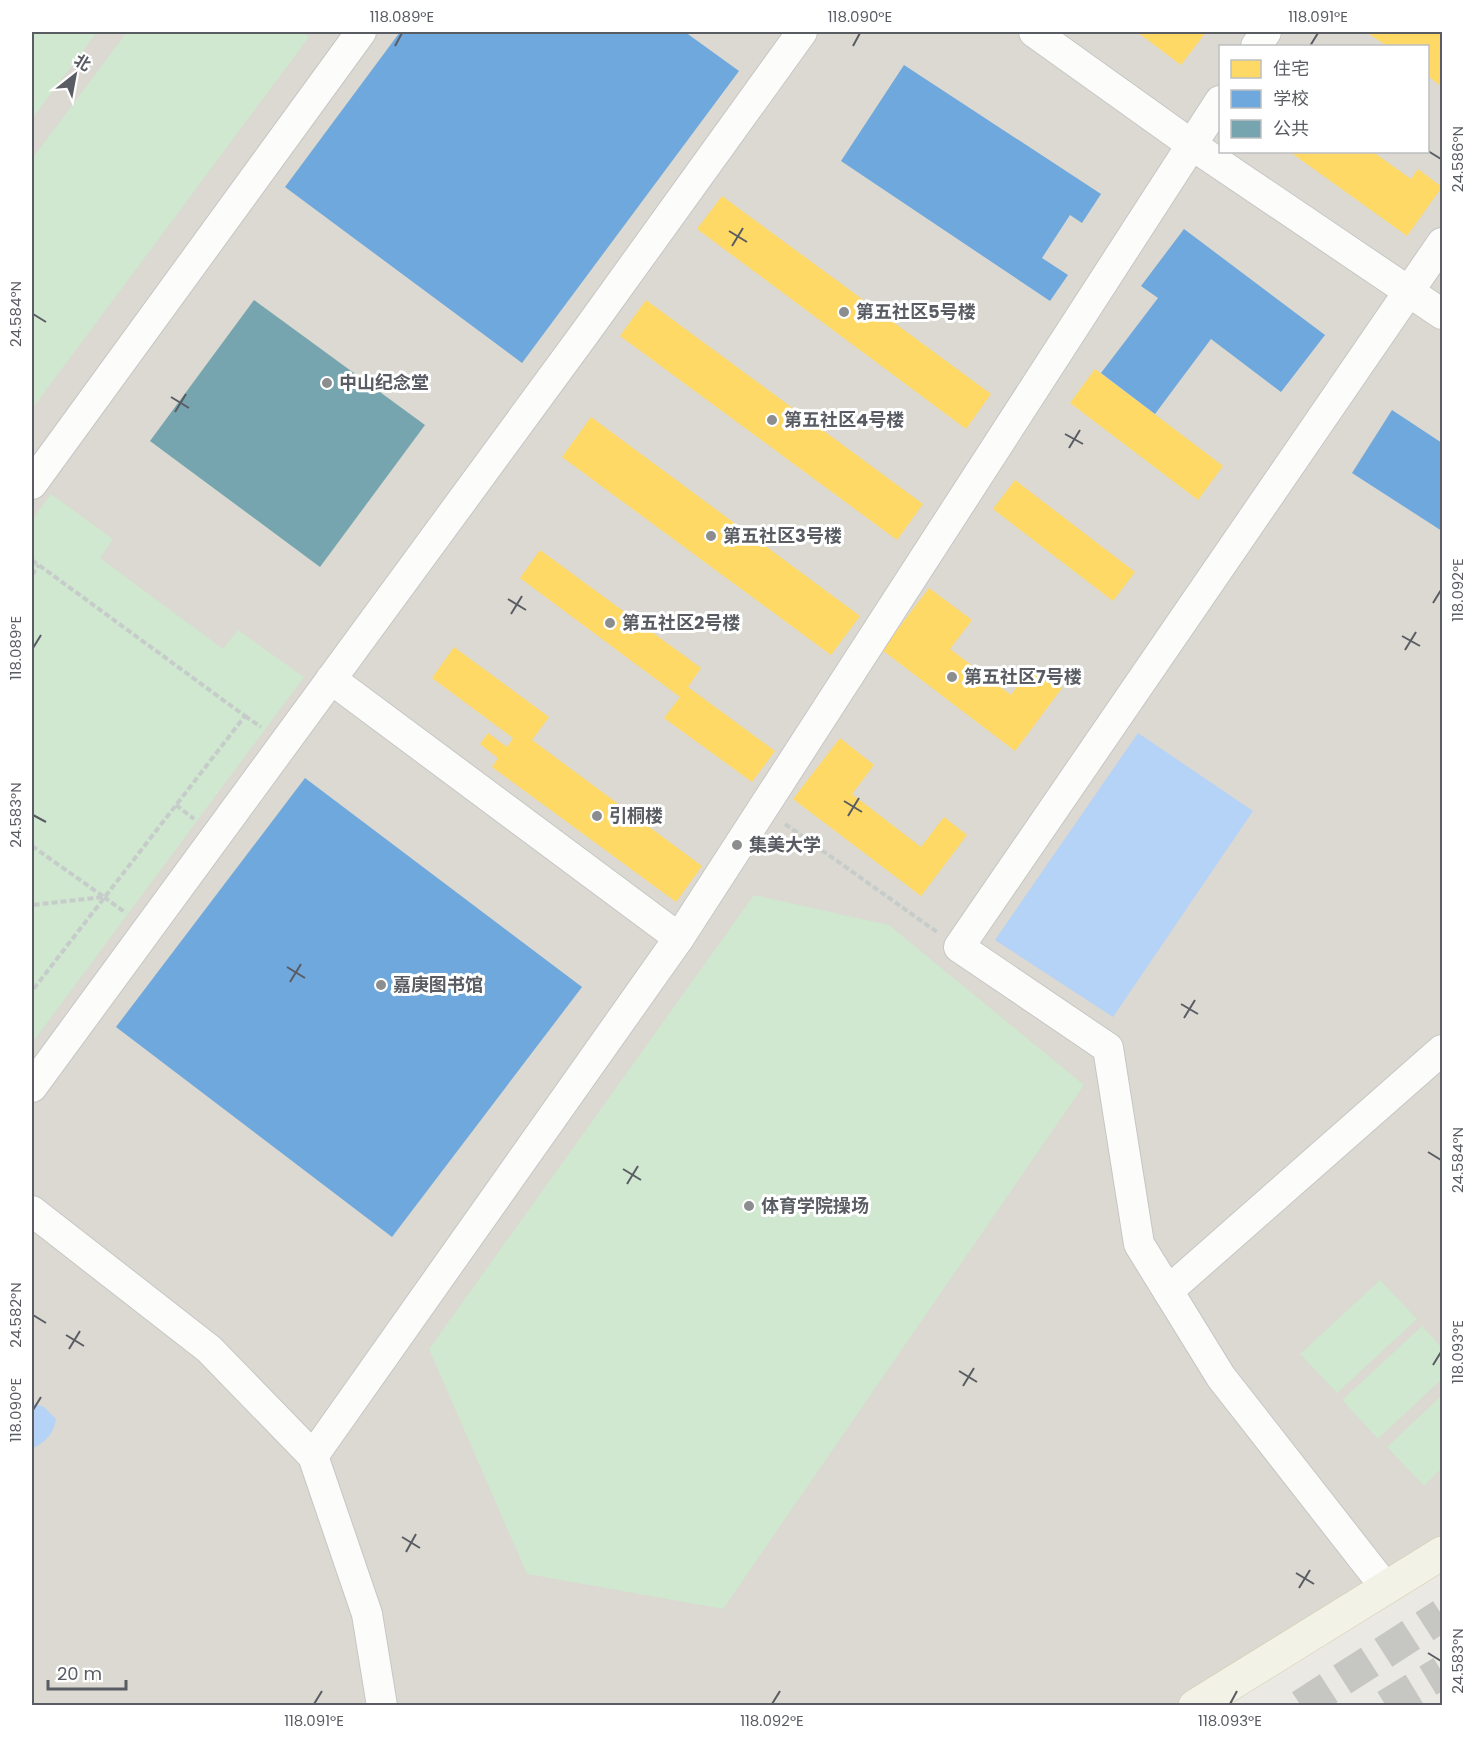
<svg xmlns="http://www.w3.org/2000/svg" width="1474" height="1737" viewBox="0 0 1474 1737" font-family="Poppins,'Noto Sans SC',sans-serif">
<rect width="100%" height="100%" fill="#eae9e3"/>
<path fill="#dbd9d1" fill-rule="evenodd" d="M32,32H1442V1538L1179,1705L32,1706ZM1220,46H1428V152H1220Z"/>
<g fill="#d0e7d0">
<path d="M32,32H97L32,119Z"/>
<path d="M127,32H301L309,37L32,409V159Z"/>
<path d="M51,494L113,539L100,558L223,649L238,630L304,677L32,1043V520Z"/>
<path d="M754,895L889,925L1084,1085L723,1609L527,1574L429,1349Z"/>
<path d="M1380,1280L1417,1319L1337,1393L1300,1354Z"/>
<path d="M1422,1326L1442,1348V1379L1378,1439L1342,1400Z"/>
<path d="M1442,1395V1468L1424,1486L1387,1447Z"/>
</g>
<g fill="#b5d2f7">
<path d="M1138,733L1253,811L1113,1017L995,940Z"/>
<path d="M32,1403L44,1407L56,1419C53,1435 46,1441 32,1449Z"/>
</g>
<g fill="#ffd966">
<path d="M1137,32H1206L1181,65Z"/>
<path d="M1366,32H1442V87L1428,76V46H1387Z"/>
<path d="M1290,152H1373L1411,179L1418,169L1442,187L1407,236Z"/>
<path d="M722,196L991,394L966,429L697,229Z"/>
<path d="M646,300L923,504L897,540L620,336Z"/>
<path d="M1095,369L1223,466L1198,500L1070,403Z"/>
<path d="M591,417L860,616L831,655L562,457Z"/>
<path d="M1015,480L1135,572L1113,601L993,509Z"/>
<path d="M540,550L701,668L688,687L775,751L752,782L664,718L680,697L520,578Z"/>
<path d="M929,588L972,620L950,649L1011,695L1032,666L1062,688L1015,751L882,650Z"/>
<path d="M454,647L549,717L532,740L702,866L676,902L492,767L498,758L480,744L488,733L507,747L513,738L432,678Z"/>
<path d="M840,738L874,765L852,794L921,847L944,817L967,835L921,896L793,799Z"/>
</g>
<g fill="#6fa8dc">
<path d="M400,32H685L739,71L522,363L285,187Z"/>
<path d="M904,65L1101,194L1082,223L1070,215L1042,258L1068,275L1050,301L841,161Z"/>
<path d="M1184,229L1325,335L1281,392L1211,339L1155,414L1101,373L1158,298L1141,286Z"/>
<path d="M1392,410L1442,443V531L1352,473Z"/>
<path d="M305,778L582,987L392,1237L116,1027Z"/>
</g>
<path fill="#76a5af" d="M254,300L425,425L320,567L150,441Z"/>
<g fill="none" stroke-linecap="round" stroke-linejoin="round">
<g stroke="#c6c6c3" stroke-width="33" stroke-dasharray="33 16" stroke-linecap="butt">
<path d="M1301,1706L1442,1615"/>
<path d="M1386,1706L1442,1672"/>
</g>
<defs>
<g id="minor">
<path d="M1034,32L1192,145L1442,314"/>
<path d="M1256,46L1266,32"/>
<path d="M32,484L361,32"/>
<path d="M331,679L679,938"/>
<path d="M32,1087L585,333L802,32"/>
<path d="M32,1211L209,1349L313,1456L367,1614L382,1706"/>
<path d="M1168,1291L1442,1050"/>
<path d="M313,1456L679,938L1220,101"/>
<path d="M1386,1588L1221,1377L1139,1244L1108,1048L959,947L1442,243"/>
</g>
<path id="major" d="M1195,1706L1442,1553"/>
</defs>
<use href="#minor" stroke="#c6c7c5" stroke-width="32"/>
<use href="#major" stroke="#d2ceb0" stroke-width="34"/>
<g stroke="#c6ccca" stroke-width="4" stroke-dasharray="6 3" stroke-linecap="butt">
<path d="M32,560L245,716L32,991"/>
<path d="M32,575L39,565"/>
<path d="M245,716L261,727"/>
<path d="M176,805L194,819"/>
<path d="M785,824L937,932"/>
<path d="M32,846L104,897L32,905"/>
<path d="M104,897L126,913"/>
</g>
<use href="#minor" stroke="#fcfcfb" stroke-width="30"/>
<use href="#major" stroke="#f2f2e6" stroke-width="33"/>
</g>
<path fill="none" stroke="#595c62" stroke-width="2" d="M395,46L402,33M853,46L860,33M1310,46L1318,33M1428,151L1441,159M729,231L747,242M732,246L743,228M33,314L46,322M171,397L189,408M175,412L186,394M1065,434L1083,444M1069,448L1080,430M508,599L526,610M1433,603L1441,590M511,614L522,596M1402,636L1420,646M33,648L41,635M1405,650L1416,632M844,801L862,812M33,815L46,822M848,816L859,798M287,967L305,978M290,982L301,964M1181,1004L1198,1014M1184,1018L1195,1000M1428,1152L1441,1160M623,1169L641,1180M627,1184L638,1166M33,1315L46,1323M66,1335L84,1346M69,1349L80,1331M1433,1365L1441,1352M959,1371L977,1382M963,1386L974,1368M33,1410L41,1397M402,1537L420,1548M406,1552L416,1534M1296,1573L1314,1584M1299,1588L1310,1570M1428,1653L1441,1661M314,1704L322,1691M772,1704L780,1691M1230,1704L1237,1691"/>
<g fill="#8c8d8f" stroke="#fff" stroke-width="2">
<circle cx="844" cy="312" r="6"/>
<circle cx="327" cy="383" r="6"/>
<circle cx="772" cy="420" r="6"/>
<circle cx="711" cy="536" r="6"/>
<circle cx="610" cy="623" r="6"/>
<circle cx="952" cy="677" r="6"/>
<circle cx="597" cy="816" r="6"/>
<circle cx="737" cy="845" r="6"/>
<circle cx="381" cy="985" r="6"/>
<circle cx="749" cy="1206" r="6"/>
</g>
<g text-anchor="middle" stroke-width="6" stroke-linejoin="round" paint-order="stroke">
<g font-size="18" font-weight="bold" fill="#595c62" stroke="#fff" text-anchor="start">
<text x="856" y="318">第五社区5号楼</text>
<text x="339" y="389">中山纪念堂</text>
<text x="784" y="426">第五社区4号楼</text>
<text x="723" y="542">第五社区3号楼</text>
<text x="622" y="629">第五社区2号楼</text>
<text x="964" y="683">第五社区7号楼</text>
<text x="609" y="822">引桐楼</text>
<text x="749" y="851">集美大学</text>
<text x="393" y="991">嘉庚图书馆</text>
<text x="761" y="1212">体育学院操场</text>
</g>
</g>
<rect width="1474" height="1737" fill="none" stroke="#ffffff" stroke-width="66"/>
<rect x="1219" y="45" width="210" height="108" fill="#ffffff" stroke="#bdbec0" stroke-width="1.5"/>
<rect x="1231" y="60" width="30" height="18" fill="#ffd966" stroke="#bdbec0" stroke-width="1.5"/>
<text x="1273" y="75" font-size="18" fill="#595c62">住宅</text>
<rect x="1231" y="90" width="30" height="18" fill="#6fa8dc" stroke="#bdbec0" stroke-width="1.5"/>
<text x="1273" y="105" font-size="18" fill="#595c62">学校</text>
<rect x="1231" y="120" width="30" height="18" fill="#76a5af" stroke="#bdbec0" stroke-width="1.5"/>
<text x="1273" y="135" font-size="18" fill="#595c62">公共</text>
<g transform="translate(75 75) rotate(31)" stroke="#ffffff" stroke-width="4.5" paint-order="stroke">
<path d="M0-4.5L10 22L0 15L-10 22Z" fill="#595c62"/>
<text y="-9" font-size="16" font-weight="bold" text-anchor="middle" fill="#595c62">北</text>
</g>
<path d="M48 1680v9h78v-9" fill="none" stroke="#595c62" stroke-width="3"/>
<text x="57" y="1680" font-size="18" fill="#595c62" stroke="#ffffff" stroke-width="4.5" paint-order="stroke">20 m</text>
<rect x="33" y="33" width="1408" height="1671" fill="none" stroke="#595c62" stroke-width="2"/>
<g font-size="15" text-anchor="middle" fill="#595c62">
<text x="402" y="22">118.089°E</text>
<text x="860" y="22">118.090°E</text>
<text x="1318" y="22">118.091°E</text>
<text transform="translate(1458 159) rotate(-90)" y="5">24.586°N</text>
<text transform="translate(16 314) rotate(-90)" y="5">24.584°N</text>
<text transform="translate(1458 590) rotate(-90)" y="5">118.092°E</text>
<text transform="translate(16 648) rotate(-90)" y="5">118.089°E</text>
<text transform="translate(16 815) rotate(-90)" y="5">24.583°N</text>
<text transform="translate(1458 1160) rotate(-90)" y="5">24.584°N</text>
<text transform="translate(16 1315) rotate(-90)" y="5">24.582°N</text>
<text transform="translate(1458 1352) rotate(-90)" y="5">118.093°E</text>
<text transform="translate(16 1410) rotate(-90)" y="5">118.090°E</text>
<text transform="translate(1458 1661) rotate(-90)" y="5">24.583°N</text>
<text x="314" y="1726">118.091°E</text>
<text x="772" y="1726">118.092°E</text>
<text x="1230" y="1726">118.093°E</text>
</g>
</svg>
